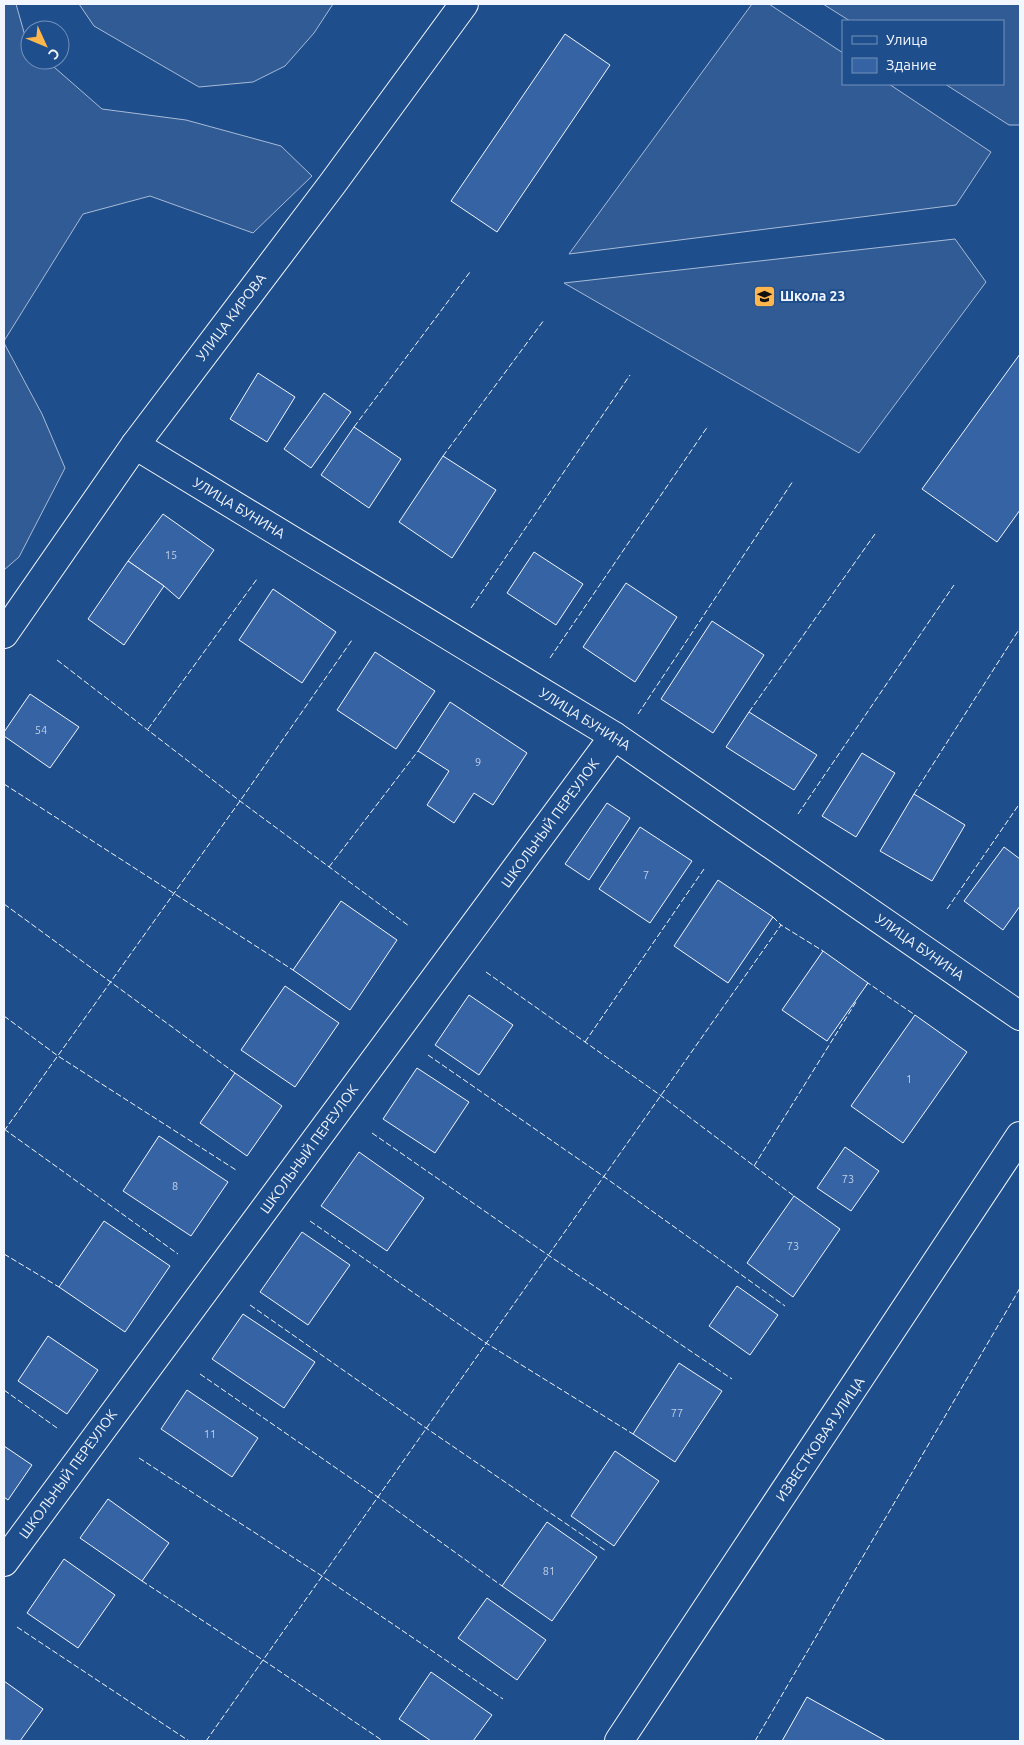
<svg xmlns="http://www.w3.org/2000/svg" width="1024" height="1745" viewBox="0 0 1024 1745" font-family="Ubuntu,sans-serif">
<rect width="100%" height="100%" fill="#1f4e8c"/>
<g fill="#305b95" stroke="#a8bbd7">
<path d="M4,4H16L27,43L30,46V60H46L102,109L186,120L281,146L312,176L253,233L150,196L83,214L4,341Z"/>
<path d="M79,4H333L314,33L285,66L253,82L199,87L94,26Z"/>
<path d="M752,4H769L843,53V84H889L991,152L956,205L569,254Z"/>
<path d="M823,4H1020V125H1009L945,84H1003V21H850Z"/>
<path d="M955,239L986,282L859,453L564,283Z"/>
<path d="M4,343L42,414L65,468L19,557L4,570Z"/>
</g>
<g fill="#3563a3" stroke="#f2f6ff">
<path d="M565,34L610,65L497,232L451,201Z"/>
<path d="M1020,354V510L997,542L922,489Z"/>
<path d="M258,373L295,397L267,442L230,419Z"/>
<path d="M324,393L351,412L311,468L284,449Z"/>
<path d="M354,427L401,459L369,508L321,475Z"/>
<path d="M443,456L496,490L452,558L399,522Z"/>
<path d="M163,514L214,550L179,599L164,586L128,561Z"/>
<path d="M534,552L583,584L556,625L507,593Z"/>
<path d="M128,561L164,586L124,645L88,619Z"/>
<path d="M626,583L677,617L635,682L583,647Z"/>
<path d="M273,589L336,632L302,683L239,640Z"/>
<path d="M712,621L764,655L713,733L661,699Z"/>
<path d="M375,652L435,691L396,749L337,710Z"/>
<path d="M30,694L79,727L50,768L4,736V732Z"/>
<path d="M450,702L527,753L493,805L474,793L454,823L427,805L449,771L418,751Z"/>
<path d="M749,712L817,755L794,790L726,747Z"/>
<path d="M862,753L895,773L856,837L822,816Z"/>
<path d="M914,794L965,825L932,881L880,851Z"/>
<path d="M607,803L630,818L589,880L565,864Z"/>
<path d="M640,827L692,861L650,923L599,889Z"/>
<path d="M1004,847L1020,859V906L1003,930L964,901Z"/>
<path d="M718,880L773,917L728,983L674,946Z"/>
<path d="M341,901L397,940L350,1010L293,970Z"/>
<path d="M823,951L868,983L827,1041L782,1010Z"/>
<path d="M285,986L339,1023L295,1087L241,1050Z"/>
<path d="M469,995L513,1025L479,1075L435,1045Z"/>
<path d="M915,1015L967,1052L903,1143L851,1106Z"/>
<path d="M417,1068L469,1102L435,1153L383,1119Z"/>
<path d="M235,1073L282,1106L247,1156L200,1123Z"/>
<path d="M159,1136L228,1182L191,1236L123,1191Z"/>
<path d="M845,1147L879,1171L851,1211L817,1188Z"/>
<path d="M359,1152L424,1198L387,1251L321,1206Z"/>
<path d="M794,1196L840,1229L793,1297L747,1263Z"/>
<path d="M104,1221L170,1266L125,1332L59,1287Z"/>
<path d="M302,1232L350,1265L308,1325L260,1292Z"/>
<path d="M737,1286L778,1315L750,1355L709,1326Z"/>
<path d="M243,1314L315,1362L284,1408L212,1359Z"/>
<path d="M48,1336L98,1370L67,1414L18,1381Z"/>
<path d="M679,1363L722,1391L675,1462L633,1434Z"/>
<path d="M187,1390L258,1438L232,1477L161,1429Z"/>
<path d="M4,1446L32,1465L8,1500L4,1497Z"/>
<path d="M615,1451L659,1481L614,1546L571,1516Z"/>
<path d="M108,1499L169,1543L142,1581L80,1538Z"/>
<path d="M547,1522L597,1557L552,1621L502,1586Z"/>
<path d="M64,1559L115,1595L78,1648L27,1613Z"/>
<path d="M487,1598L546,1640L517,1680L458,1638Z"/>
<path d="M431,1672L492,1715L473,1741H431L399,1719Z"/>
<path d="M4,1681L43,1709L20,1741L4,1740Z"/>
<path d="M807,1697L886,1741H782Z"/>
</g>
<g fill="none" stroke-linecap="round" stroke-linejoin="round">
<defs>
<g id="street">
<path d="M135,445L614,736L1020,1016"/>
<path d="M4,634L135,445L333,183L464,4"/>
<path d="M4,1562L614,736"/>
<path d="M619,1741L1020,1136"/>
</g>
</defs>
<use href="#street" stroke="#f2f6ff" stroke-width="30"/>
<use href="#street" stroke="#1f4e8c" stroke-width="28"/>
<g stroke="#f2f6ff" stroke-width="1" stroke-dasharray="6 2.5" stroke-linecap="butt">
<path d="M354,427L470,272"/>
<path d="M443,456L544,320"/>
<path d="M471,608L630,375"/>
<path d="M550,658L708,426"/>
<path d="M57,660L240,801L409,926"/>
<path d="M749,712L875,534"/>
<path d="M638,714L793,481"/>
<path d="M148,729L257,579"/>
<path d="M4,784L293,970"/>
<path d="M914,794L1020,628"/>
<path d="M798,814L954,585"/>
<path d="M329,867L418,751"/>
<path d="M4,904L235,1073"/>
<path d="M947,909L1020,803"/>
<path d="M773,917L781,925"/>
<path d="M486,972L660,1095L794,1196"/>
<path d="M866,985L868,983L915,1015"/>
<path d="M4,1016L58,1056L236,1170"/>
<path d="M585,1042L704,869"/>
<path d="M428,1055L603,1176L785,1306"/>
<path d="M4,1129L178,1254"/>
<path d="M4,1131L240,801L352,640"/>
<path d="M372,1133L548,1255L732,1379"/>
<path d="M754,1166L856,1002"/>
<path d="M310,1221L486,1343L633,1434"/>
<path d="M4,1254L59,1287"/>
<path d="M250,1305L426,1428L606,1551"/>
<path d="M200,1374L378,1497L502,1586"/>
<path d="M4,1390L57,1428"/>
<path d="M139,1458L322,1576L503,1699"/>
<path d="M142,1581L263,1660L383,1741"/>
<path d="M17,1627L189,1741"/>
<path d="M206,1741L781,925L823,951"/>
<path d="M755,1741L1020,1288"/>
</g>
</g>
<defs>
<symbol id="school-square" viewBox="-11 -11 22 22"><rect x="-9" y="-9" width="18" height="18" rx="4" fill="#ffb74d" stroke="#1f4e8c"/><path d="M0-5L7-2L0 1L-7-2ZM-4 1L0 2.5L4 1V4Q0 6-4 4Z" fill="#111"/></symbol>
</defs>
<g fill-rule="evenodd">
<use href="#school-square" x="752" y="284" width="25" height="25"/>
</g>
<g text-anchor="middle" stroke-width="4" stroke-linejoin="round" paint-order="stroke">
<g font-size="11" fill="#c3d1e8">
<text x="171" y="559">15</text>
<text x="41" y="734">54</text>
<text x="478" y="766">9</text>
<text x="646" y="879">7</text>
<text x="909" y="1083">1</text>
<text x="848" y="1183">73</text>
<text x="175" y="1190">8</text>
<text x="793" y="1250">73</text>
<text x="677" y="1417">77</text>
<text x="210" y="1438">11</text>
<text x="549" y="1575">81</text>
</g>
<g font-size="14" font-weight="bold" fill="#f2f6ff" stroke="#1f4e8c" text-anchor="start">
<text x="780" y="301">Школа 23</text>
</g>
<g font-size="14" fill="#f2f6ff" stroke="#1f4e8c">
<text transform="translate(231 317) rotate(-53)" y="5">УЛИЦА КИРОВА</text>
<text transform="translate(239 508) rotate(31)" y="5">УЛИЦА БУНИНА</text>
<text transform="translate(585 719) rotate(32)" y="5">УЛИЦА БУНИНА</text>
<text transform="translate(550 823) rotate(-54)" y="5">ШКОЛЬНЫЙ ПЕРЕУЛОК</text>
<text transform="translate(920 947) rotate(35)" y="5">УЛИЦА БУНИНА</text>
<text transform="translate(309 1149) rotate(-54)" y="5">ШКОЛЬНЫЙ ПЕРЕУЛОК</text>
<text transform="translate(820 1439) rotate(-56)" y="5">ИЗВЕСТКОВАЯ УЛИЦА</text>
<text transform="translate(68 1474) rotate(-54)" y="5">ШКОЛЬНЫЙ ПЕРЕУЛОК</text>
</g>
</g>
<rect width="1024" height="1745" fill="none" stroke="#f2f6ff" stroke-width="10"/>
<rect x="842" y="20" width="162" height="65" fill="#1f4e8c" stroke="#7391ba"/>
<rect x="852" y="36" width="25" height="8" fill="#1f4e8c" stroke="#7391ba"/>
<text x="886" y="45" font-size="15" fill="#f2f6ff">Улица</text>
<rect x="852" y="58" width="25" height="15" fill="#3563a3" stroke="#7391ba"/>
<text x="886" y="70" font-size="15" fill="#f2f6ff">Здание</text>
<g transform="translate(45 45) rotate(134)"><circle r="24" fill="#1f4e8c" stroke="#7391ba"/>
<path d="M0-4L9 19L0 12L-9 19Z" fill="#ffb74d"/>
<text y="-8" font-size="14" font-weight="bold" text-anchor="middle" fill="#f2f6ff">С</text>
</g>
</svg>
